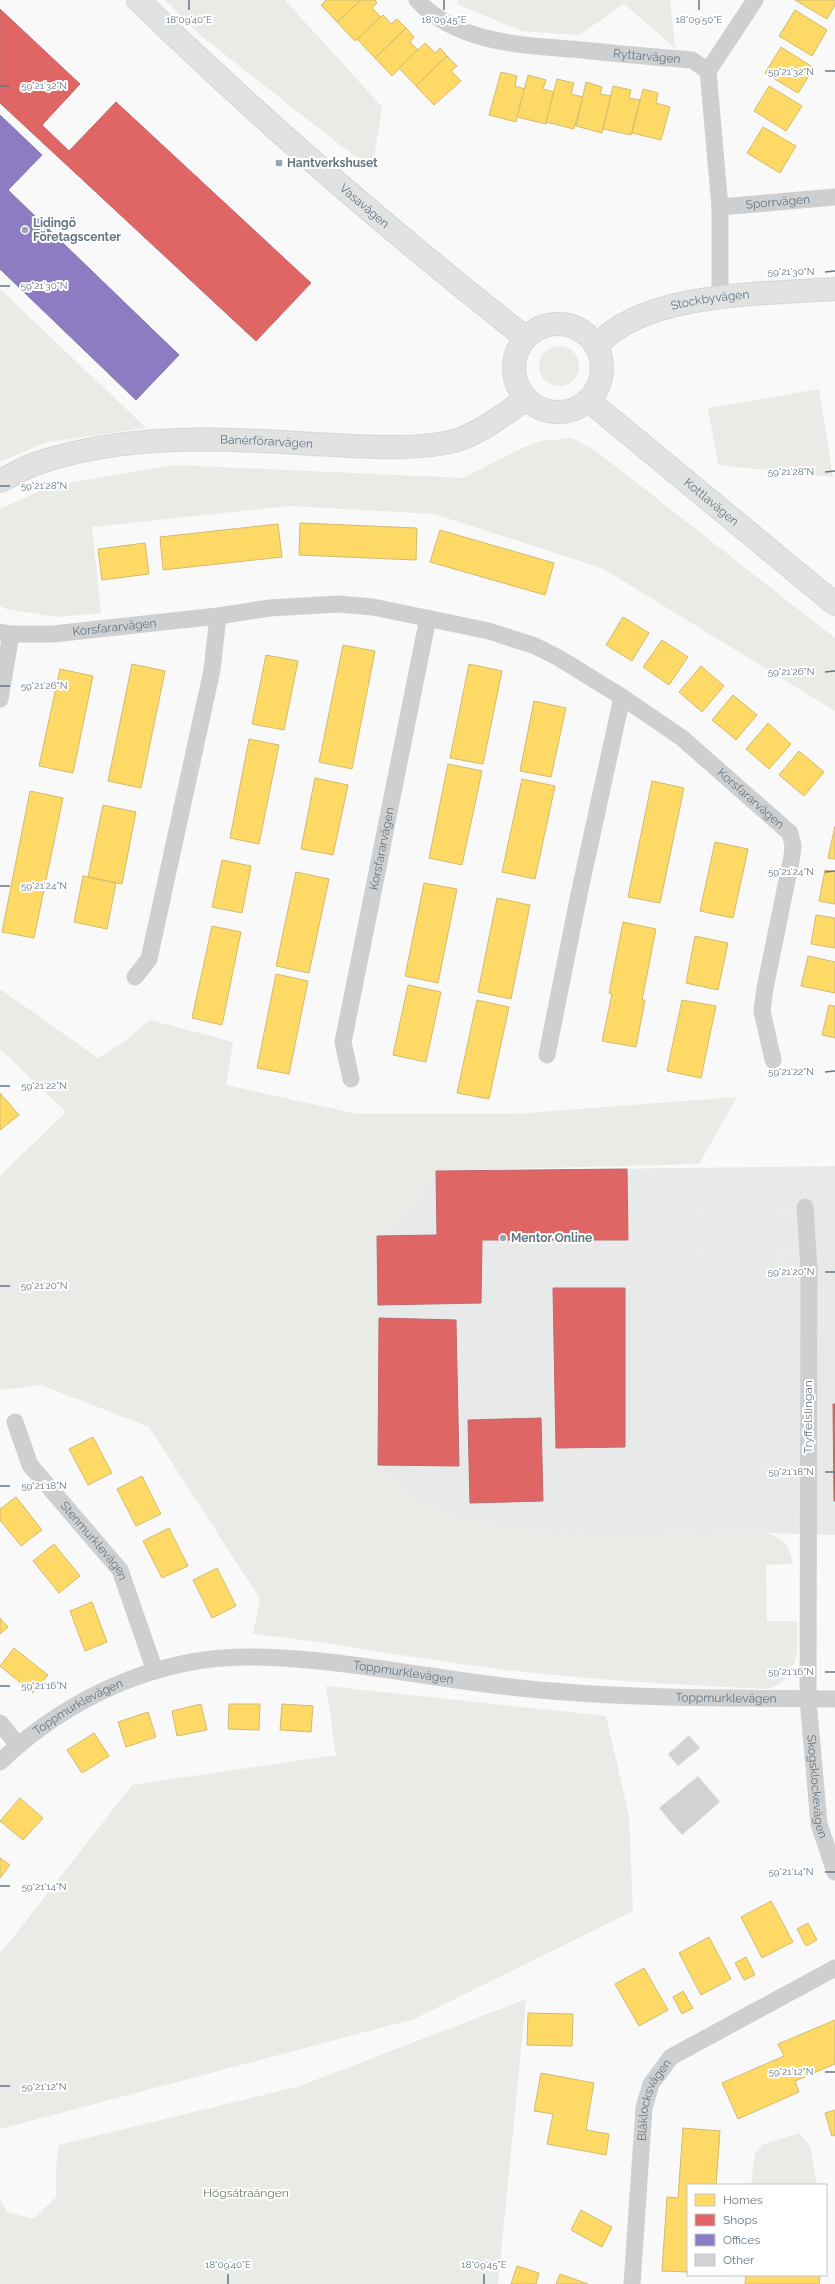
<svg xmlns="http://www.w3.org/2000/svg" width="835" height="2284" viewBox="0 0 835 2284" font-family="Raleway,sans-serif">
<rect width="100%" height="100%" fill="#f9f9f9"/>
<path fill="#e8e9e9" d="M835,1166V1535L766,1533L649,1535L622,1538L539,1533L459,1520L416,1502L378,1465L379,1318L377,1236L413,1205L436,1171Z"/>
<g fill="#e8ebe6">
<path d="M165,0H285L382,107L372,170L200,35Z"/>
<path d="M458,0H670L675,48L624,4L579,35L522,31L457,4Z"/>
<path d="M0,289L146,428L47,442L0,462Z"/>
<circle cx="559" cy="366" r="20"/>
<path d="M819,389L833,477L718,465L708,408Z"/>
<path d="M572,438L596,451L835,638V711L602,568L434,514L289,506L92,527L101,613L56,617L6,609L0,606V509L51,486L174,465L463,478L522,448L542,441Z"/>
<path d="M0,989L98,1058L124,1042L150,1020L233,1042L226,1085L357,1114H514L737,1097L699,1164L436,1171L413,1205L377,1236L379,1318L378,1465L416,1502L459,1520L539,1533L622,1538L649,1535L766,1533C785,1539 789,1544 793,1564L766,1565L767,1621H797C798,1640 800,1665 784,1680C780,1684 773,1687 768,1689C663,1684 558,1678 454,1663C387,1654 321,1641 253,1634L260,1599L149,1427L41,1385L0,1390V1176L66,1112L0,1049Z"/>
<path d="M706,1207V1219H690L692,1250H706V1261C678,1253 677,1216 706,1207Z"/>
<path d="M781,1207C804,1217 811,1261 777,1262V1249H794L793,1219L777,1218V1208Z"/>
<path d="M326,1686L606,1716L629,1816L633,1911L414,2019L0,2129V1954L132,1785L336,1755Z"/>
<path d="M526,1999L498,2284H0V2199L7,2212L33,2219L56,2197V2169L59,2145L300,2086Z"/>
<path d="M799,2133L810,2146L817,2185H751L755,2153L764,2144Z"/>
</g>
<g fill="#ffd966" stroke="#d1bb6f">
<path d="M326,0H361L337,22L321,5Z"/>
<path d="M361,0H375L377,3L372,8L381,17L355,41L337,22Z"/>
<path d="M795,0H835V5L827,19Z"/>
<path d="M795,10L827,30L812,56L779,36Z"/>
<path d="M383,15L391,24L397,19L406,28L375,58L357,39Z"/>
<path d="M406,28L414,37L410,42L418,50L392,76L375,58Z"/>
<path d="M425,43L435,53L440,48L447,56L416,86L399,68Z"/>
<path d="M781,47L814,68L798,93L765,73Z"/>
<path d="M447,56L457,66L451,71L461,81L434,105L416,86Z"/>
<path d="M501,72L517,76L515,86L525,89L516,122L489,115Z"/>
<path d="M528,75L546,80L543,89L554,92L546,124L517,117Z"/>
<path d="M557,79L574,83L571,94L583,97L574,129L546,122Z"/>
<path d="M586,82L602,87L600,94L611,96L602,133L576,126Z"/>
<path d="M613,86L631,90L629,98L640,100L631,135L603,129Z"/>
<path d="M769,86L802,106L786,131L754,111Z"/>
<path d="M643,89L658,93L656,103L670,107L661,140L632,133Z"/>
<path d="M763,127L796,146L780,173L747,153Z"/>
<path d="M300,523L417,528L416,560L299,555Z"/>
<path d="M278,524L282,557L163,570L160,537Z"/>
<path d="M440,530L554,563L545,595L430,562Z"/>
<path d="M145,543L149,574L102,580L98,549Z"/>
<path d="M623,617L649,633L632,661L606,645Z"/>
<path d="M662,640L688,657L669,685L643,667Z"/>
<path d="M343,645L375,651L352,769L319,762Z"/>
<path d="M266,655L298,661L284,730L252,724Z"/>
<path d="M132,664L165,671L141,788L108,781Z"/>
<path d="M469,664L502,671L483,764L450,758Z"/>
<path d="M701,666L724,686L702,712L679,692Z"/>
<path d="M60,669L93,676L73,773L39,766Z"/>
<path d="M733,695L757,715L736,740L712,720Z"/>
<path d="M534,701L566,708L551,777L520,771Z"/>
<path d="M768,723L791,744L769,769L746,749Z"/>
<path d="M249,739L279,745L259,844L230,838Z"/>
<path d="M799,751L824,772L804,796L779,775Z"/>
<path d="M448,764L482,771L462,865L429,858Z"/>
<path d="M315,778L348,785L333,855L301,849Z"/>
<path d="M522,779L555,786L535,879L502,872Z"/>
<path d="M652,781L684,788L660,903L628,897Z"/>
<path d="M30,791L63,798L34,938L2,932Z"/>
<path d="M103,805L136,812L122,884L88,877Z"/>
<path d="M835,826V859L828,858Z"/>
<path d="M715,842L748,849L733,918L700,911Z"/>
<path d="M222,860L251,866L242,913L212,907Z"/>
<path d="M825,870L835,872V904L819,901Z"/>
<path d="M296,872L329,879L309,973L276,966Z"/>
<path d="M83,876L116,883L107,929L74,922Z"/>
<path d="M424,883L457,889L438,983L405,976Z"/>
<path d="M497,898L530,905L511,999L478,992Z"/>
<path d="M816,915L835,918V948L811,944Z"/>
<path d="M623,922L656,929L642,1000H645L636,1047L602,1041L612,994L609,993Z"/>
<path d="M212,926L241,932L222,1025L192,1018Z"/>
<path d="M695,936L728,943L718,990L686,983Z"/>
<path d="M808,956L835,962V993L801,986Z"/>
<path d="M276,974L308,981L289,1074L257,1068Z"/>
<path d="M408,985L441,992L426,1062L393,1055Z"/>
<path d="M477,1000L509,1007L489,1099L457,1093Z"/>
<path d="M682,1000L716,1006L701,1078L667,1071Z"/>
<path d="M829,1005L835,1006V1038L822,1035Z"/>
<path d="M0,1093L19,1115L0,1130Z"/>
<path d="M93,1437L112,1473L88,1485L69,1449Z"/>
<path d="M142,1476L161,1514L136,1526L117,1489Z"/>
<path d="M16,1497L42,1530L21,1546L0,1520V1509Z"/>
<path d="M169,1528L188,1566L162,1578L143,1541Z"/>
<path d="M54,1544L80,1576L59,1593L33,1561Z"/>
<path d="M217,1568L236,1606L212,1618L193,1580Z"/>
<path d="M92,1602L107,1642L85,1651L70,1611Z"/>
<path d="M0,1618L8,1627L0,1634Z"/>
<path d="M14,1648L48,1675L33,1693L0,1666Z"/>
<path d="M201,1704L207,1730L177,1736L172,1711Z"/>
<path d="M229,1704H260L259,1730L228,1729Z"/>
<path d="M282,1704L313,1706L311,1732L280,1730Z"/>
<path d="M148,1712L156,1737L126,1747L118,1722Z"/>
<path d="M94,1733L109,1756L82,1773L67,1750Z"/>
<path d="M20,1798L43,1818L23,1840L0,1821Z"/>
<path d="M0,1858L10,1865L0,1878Z"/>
<path d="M771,1901L793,1942L762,1958L741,1917Z"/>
<path d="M808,1923L817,1940L806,1946L797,1929Z"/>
<path d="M709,1937L731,1979L701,1995L679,1953Z"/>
<path d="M746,1957L755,1975L744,1980L735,1963Z"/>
<path d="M644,1968L668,2010L639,2026L615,1984Z"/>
<path d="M683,1991L693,2008L682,2014L673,1997Z"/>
<path d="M528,2013L573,2014L572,2046L527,2045Z"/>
<path d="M835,2020V2064L795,2081L799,2092L738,2119L722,2083L784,2056L778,2044Z"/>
<path d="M541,2073L594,2083L586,2130L609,2134L606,2155L547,2144L553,2114L534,2111Z"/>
<path d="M835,2110V2135L832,2136L825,2113Z"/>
<path d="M683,2128L720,2131L716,2185H688V2272L662,2271L667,2197L678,2198Z"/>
<path d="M581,2210L612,2227L602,2247L571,2230Z"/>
<path d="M517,2266L539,2273L536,2284H511Z"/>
<path d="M560,2274L588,2284H556Z"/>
<path d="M746,2275H820L819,2284H745Z"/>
</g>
<g fill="#e06666" stroke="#bb6b6f">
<path d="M0,9L80,84L42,125L69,151L116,102L311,283L256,341L0,103Z"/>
<path d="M627,1169L628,1240H482L481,1303L378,1305L377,1236L437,1235L436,1171Z"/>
<path d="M553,1288H625V1447L556,1448Z"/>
<path d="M379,1318L456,1320L459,1466L378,1465Z"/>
<path d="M833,1404H835V1501H834Z"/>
<path d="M541,1418L543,1501L470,1503L468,1420Z"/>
</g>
<path fill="#8e7cc3" stroke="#827ab0" d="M0,115L42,155L8,190L179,355L136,400L0,269Z"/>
<g fill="#d0d2d3" stroke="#e8e8e8">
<path d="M689,1735L700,1748L678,1766L668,1754Z"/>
<path d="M698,1776L720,1802L682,1835L659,1808Z"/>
</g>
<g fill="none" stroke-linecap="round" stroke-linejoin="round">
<defs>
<g id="secondary">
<path id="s9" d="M138,0C261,120 391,232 526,338"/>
<circle cx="558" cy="368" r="44"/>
<path id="s10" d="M597,346C643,291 768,294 835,289"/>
<path id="s11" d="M588,400L835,604"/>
<path id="s12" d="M0,481C11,476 23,468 35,464C124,433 221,438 313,444C353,446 423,452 460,439C485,430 505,413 527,399"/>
</g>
</defs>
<use href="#secondary" stroke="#d5d6d7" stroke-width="24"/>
<g stroke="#cecfd0" stroke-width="17">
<path id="s1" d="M417,0C459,45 525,45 582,50C618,54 655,57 692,60L708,71L720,207V297"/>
<path d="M708,71L755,0"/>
<path id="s2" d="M720,207L835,197"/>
<path id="s3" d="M0,632L11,634H53L218,616L270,608L338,604L373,607L489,631L535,646L559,658L622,697L682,738L790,833L793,845L792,856L765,988L762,1011L773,1060"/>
<path d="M0,699L11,634"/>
<path d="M135,977L149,959L212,670L218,616"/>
<path d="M547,1055L578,899L622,697"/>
<path id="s4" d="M351,1079L343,1042L428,618"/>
<path id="s5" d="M805,1207L809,1270L808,1699L819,1824L835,1872"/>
<path id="s6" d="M15,1422L30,1465L120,1570L155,1671"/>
<path d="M0,1723L18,1745"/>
<path id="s7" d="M0,1762C66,1699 157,1656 250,1657C352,1658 452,1684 552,1691C646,1699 741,1698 835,1699"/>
<path id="s8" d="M632,2284L644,2108L651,2084L671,2057L835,1968"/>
</g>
<use href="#secondary" stroke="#e1e2e2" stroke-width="22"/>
</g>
<path fill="none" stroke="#657683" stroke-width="1.5" d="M189,0V10M444,0V10M699,0V10M825,71H835M0,86H10M825,272L835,271M0,286H10M825,472L835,471M0,486H10M825,672L835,671M0,686H10M825,872L835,871M0,886H10M825,1072L835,1071M0,1086H10M825,1272H835M0,1286H10M825,1472H835M0,1486H10M825,1672H835M0,1686H10M825,1872H835M0,1886H10M825,2072H835M0,2086H10M228,2274V2284M484,2274V2284"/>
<g fill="#99a4ac" stroke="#fff" stroke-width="1.5">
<rect x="275" y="159" width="8" height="8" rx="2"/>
<circle cx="25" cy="230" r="4"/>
<circle cx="503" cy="1238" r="4"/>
</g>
<g text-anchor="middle" stroke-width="4" stroke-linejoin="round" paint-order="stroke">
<g font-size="12" fill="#657683" stroke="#fff">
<text dy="4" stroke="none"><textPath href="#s1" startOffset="242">Ryttarvägen</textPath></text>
<text dy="4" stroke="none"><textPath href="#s2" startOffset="58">Sporrvägen</textPath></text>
<text dy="4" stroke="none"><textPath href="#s9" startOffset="306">Vasavägen</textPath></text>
<text dy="4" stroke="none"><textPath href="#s10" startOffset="125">Stockbyvägen</textPath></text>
<text dy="4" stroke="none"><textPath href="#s12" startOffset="273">Banérförarvägen</textPath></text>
<text dy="4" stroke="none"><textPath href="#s11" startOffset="160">Kottlavägen</textPath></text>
<text dy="4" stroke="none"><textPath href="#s3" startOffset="115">Korsfararvägen</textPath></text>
<text dy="4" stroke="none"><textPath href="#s3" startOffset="807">Korsfararvägen</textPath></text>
<text dy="4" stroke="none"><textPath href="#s4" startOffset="235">Korsfararvägen</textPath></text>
<text transform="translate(808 1417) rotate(-90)" y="4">Tryffelslingan</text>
<text dy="4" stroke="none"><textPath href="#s6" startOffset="145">Stenmurklevägen</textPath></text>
<text dy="4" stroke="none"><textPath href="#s7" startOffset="432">Toppmurklevägen</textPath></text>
<text dy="4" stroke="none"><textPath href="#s7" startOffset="756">Toppmurklevägen</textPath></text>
<text dy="4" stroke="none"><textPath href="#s7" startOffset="96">Toppmurklevägen</textPath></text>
<text dy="4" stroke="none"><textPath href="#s5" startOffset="580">Skogsklockevägen</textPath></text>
<text dy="4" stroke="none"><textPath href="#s8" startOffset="187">Blåklocksvägen</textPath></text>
</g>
<g font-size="12" font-weight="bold" fill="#657683" stroke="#fff" text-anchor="start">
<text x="287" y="167">Hantverkshuset</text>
<text x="33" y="227">Lidingö<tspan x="33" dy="14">Företagscenter</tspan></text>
<text x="511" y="1242">Mentor Online</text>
</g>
<g font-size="12" fill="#687a64" stroke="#fff">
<text x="246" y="2197">Högsätraängen</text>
</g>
</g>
<g font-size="10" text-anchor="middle" fill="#657683" stroke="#fff" stroke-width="4" stroke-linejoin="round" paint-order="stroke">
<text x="189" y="23">18°09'40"E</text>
<text x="444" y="23">18°09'45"E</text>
<text x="699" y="23">18°09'50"E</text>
<text x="791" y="75">59°21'32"N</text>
<text x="44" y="89">59°21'32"N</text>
<text x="791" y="275">59°21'30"N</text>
<text x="44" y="289">59°21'30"N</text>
<text x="791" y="475">59°21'28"N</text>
<text x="44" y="489">59°21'28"N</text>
<text x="791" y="675">59°21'26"N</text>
<text x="44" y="689">59°21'26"N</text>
<text x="791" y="875">59°21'24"N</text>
<text x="44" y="889">59°21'24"N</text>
<text x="791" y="1075">59°21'22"N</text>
<text x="44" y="1089">59°21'22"N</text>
<text x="791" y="1275">59°21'20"N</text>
<text x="44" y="1289">59°21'20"N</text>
<text x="791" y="1475">59°21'18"N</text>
<text x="44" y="1489">59°21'18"N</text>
<text x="791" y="1675">59°21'16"N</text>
<text x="44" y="1689">59°21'16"N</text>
<text x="791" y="1875">59°21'14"N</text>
<text x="44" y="1890">59°21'14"N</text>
<text x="791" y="2075">59°21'12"N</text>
<text x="44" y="2090">59°21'12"N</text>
<text x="228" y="2268">18°09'40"E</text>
<text x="484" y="2268">18°09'45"E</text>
</g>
<rect x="687" y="2184" width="140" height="92" fill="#ffffff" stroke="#c1c8cd"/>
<rect x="695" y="2194" width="20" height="12" fill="#ffd966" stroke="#c1c8cd"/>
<text x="723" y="2204" font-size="12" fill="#657683">Homes</text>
<rect x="695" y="2214" width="20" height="12" fill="#e06666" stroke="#c1c8cd"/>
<text x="723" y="2224" font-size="12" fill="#657683">Shops</text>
<rect x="695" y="2234" width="20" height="12" fill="#8e7cc3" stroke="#c1c8cd"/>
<text x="723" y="2244" font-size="12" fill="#657683">Offices</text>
<rect x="695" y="2254" width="20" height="12" fill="#d0d2d3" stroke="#c1c8cd"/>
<text x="723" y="2264" font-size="12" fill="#657683">Other</text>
</svg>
